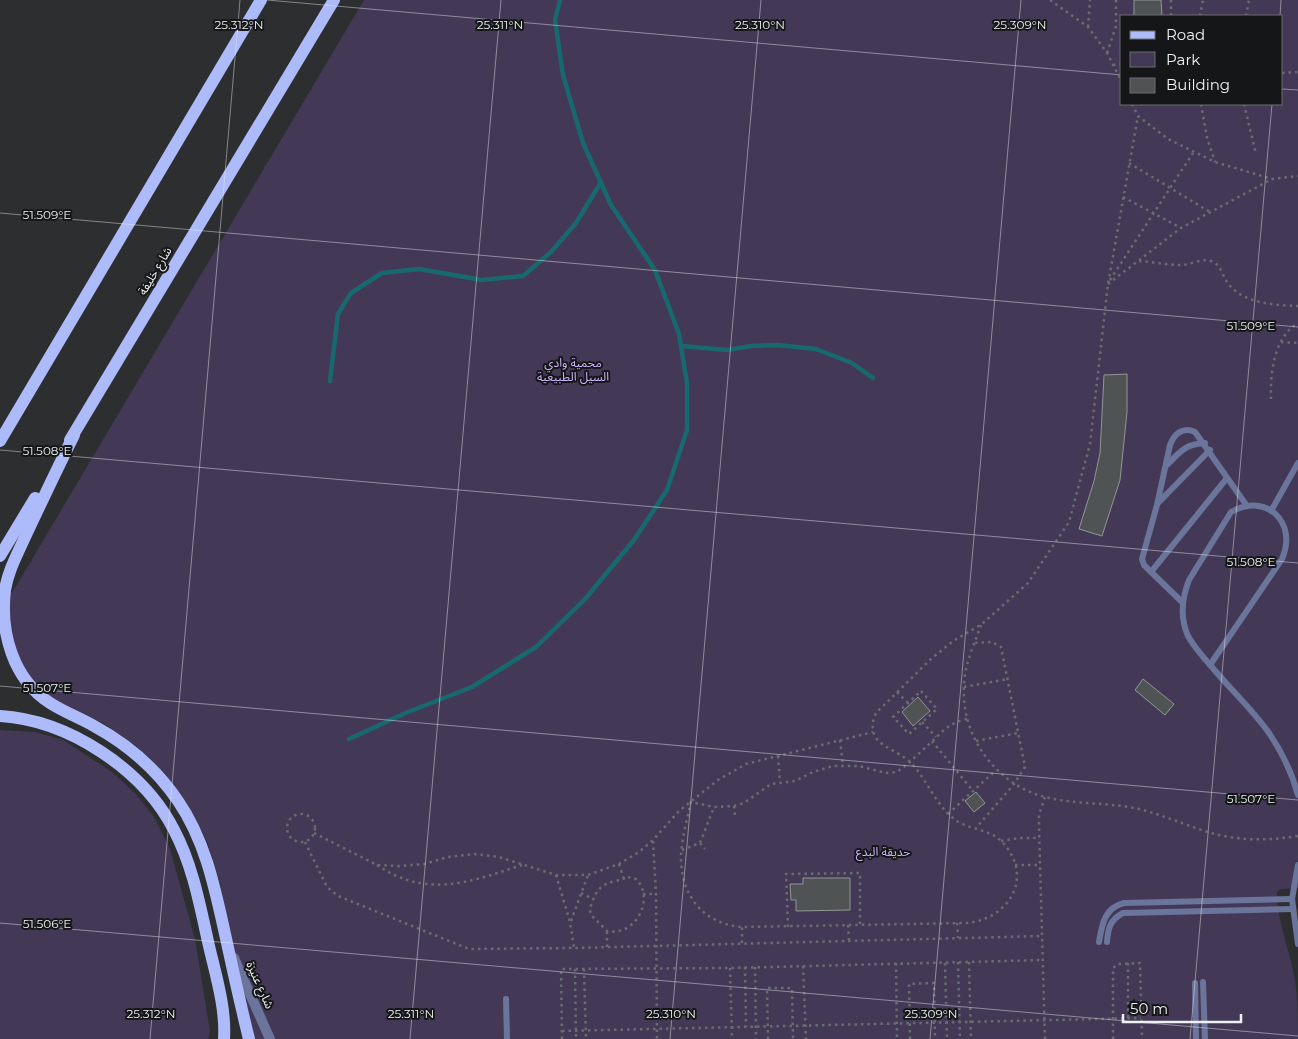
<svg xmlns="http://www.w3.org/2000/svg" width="1298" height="1039" viewBox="0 0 1298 1039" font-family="Montserrat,'Noto Sans Arabic',sans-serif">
<rect width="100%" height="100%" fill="#2c2e30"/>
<g fill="#433957" fill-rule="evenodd">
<path d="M364,0H1298V888L1281,889L1277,892C1277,922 1290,950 1295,980C1298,1000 1298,1019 1298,1039H252L220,883L208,844L199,825L165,775L136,746L103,723L57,702L37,686L11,649L8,597L15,588ZM1122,16H1282V104H1122Z"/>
<path d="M0,730L35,732L63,740L112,772L135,793L154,817L170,849L195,939L210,1031L208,1039H0Z"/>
</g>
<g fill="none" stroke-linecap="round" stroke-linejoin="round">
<g stroke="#18696e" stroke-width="4.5">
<path d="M681,346L727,350L751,346L777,345L816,349L852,363L873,378"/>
<path d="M330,381L338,314L351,293L382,273L419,269L482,280L523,276L551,252L576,223L601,182"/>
<path d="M349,739L408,712L472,687L536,647L585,599L634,540L667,490L687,430V383L679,334L655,270L611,205L583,143L563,75L555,20L560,0"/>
</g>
</g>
<g fill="#505354" stroke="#929697">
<path d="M1134,0H1161L1162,16H1134Z"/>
<path d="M1127,374V412L1120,480L1102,536L1079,529L1094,481L1100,453L1104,375Z"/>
<path d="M1143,679L1174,704L1165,715L1135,690Z"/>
<path d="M918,697L930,711L913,726L902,712Z"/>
<path d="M976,792L985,803L974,812L965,801Z"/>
<path d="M803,878H850V910L796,911V900H791L790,884H803Z"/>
</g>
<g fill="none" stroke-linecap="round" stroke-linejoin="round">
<g stroke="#6a6c6e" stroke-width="2.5" stroke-dasharray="2.5 4" stroke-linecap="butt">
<path d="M1050,0L1088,27L1107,53L1122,82"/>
<path d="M1171,0V16"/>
<path d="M1200,16L1203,0"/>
<path d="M1246,16L1249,0"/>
<path d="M1088,27L1090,0"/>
<path d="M1107,53L1116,26V0"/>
<path d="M1113,65L1122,64"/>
<path d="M1282,73L1298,72"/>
<path d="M1132,104L1138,116L1168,139L1215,162L1272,179L1298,176"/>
<path d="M1201,104L1207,138L1215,162"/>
<path d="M1244,104L1256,154"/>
<path d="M1129,163L1210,212"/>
<path d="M1123,197L1181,228"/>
<path d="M1139,261C1153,262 1167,265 1181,265C1191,265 1201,258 1211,261C1221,264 1222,275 1227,282C1242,304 1275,305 1298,306"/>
<path d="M1110,280L1193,153"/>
<path d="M1108,284L1181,228L1272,179"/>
<path d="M1281,342L1298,343"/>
<path d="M1271,399C1270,373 1274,337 1298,323"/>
<path d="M981,625C974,645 964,665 964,687C961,737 997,785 1045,797C1075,805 1109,802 1139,809C1163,815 1185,825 1208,832C1238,841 1267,841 1298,836"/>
<path d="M975,643L992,642L1001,647L1025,767L1014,784L976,828"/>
<path d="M964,687L1008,679"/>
<path d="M921,691L937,709L909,734L893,717Z"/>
<path d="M897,692L908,703"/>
<path d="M967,719C958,721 951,724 944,730L910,762L897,772L886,773L859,766H833L813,772L795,781L771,784L744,803L734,806L714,807L691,802C687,819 682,838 681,855C680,894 702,924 742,927L967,923C1008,919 1034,879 1004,844C991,828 970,831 954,819C935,804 927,779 910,762C901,753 882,747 876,738C871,730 872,722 876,713L931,659L953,641L982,624L1028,583L1069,522L1090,444L1108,284L1138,116"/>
<path d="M922,722L936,737"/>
<path d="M840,740L843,765"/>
<path d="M932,741L973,791"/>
<path d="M976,741L1018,733"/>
<path d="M778,756L780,782"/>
<path d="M734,806L735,815"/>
<circle cx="301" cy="828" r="14"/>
<path d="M948,814L996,770"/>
<path d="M314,833L377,865L399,866L424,864L448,857L474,854L499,857L556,875H588L619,864L639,852L653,840L679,811L718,780L746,764L873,732"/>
<path d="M653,841L656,894L657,1039"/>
<path d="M1001,841L1019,838H1039"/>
<path d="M305,842L327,887L338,896L469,949L574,948L1043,936"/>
<path d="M700,843L705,849"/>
<path d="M682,850L700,843L714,807"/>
<path d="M619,864L624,879"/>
<path d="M377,865C427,899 470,882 522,865"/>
<path d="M1015,865H1040"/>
<path d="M556,875L570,922L574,948"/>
<path d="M628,877L636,879C655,897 637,937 607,931L591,915C589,909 591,905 593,900C601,880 611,884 628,877Z"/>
<path d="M581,893L593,899"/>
<path d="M643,894H656"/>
<path d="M571,921L588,875"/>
<path d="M957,923L958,938"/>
<path d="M848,925L849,941"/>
<path d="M788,927L786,874L860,873V925"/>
<path d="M742,943V927"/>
<path d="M607,947V931"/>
<path d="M958,962L960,1039"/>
<path d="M969,962L971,1039"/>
<path d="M896,963L897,1039"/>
<path d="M945,963L947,1039"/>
<path d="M1128,963V1019"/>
<path d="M803,966L806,1039"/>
<path d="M745,967L746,1027"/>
<path d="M755,967L756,1039"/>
<path d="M730,968L732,1039"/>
<path d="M575,969L576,1039"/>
<path d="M584,969L586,1039"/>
<path d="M562,1031L1141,1018"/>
<path d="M562,1039L561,969L730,968L1043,960"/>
<path d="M768,1039L767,988H792L793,1039"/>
<path d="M910,1039L909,984L934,983L935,1039"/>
<path d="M1045,1039L1039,828V815L1045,797"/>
<path d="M1113,1039V968L1118,964L1140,963L1142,1039"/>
</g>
<g stroke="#6b749a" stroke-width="6">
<path d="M1167,465C1180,452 1185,444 1205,443"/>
<path d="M1158,503L1210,450"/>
<path d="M1271,511L1298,463"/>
<path d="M1151,572L1227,478"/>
<path d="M1183,603L1144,565L1142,559L1157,505L1170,445C1174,434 1183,426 1195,432L1247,506"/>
<path d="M1210,665L1282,559C1298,522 1266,492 1231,512L1189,580C1182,598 1180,618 1188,636C1194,647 1203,657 1211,666C1230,689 1252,709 1269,733C1282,752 1292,773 1298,795"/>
<path d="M1298,865L1292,899L1298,944"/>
<path d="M1099,942C1102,925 1104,908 1124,903L1292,899"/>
<path d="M1107,942C1108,928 1110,920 1123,913L1293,909"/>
<path d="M1203,982L1205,1039"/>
<path d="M1195,983L1196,1039"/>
<path d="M506,999L507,1039"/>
</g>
<path stroke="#6b749a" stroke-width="10" d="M234,958L270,1039"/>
<g stroke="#adbbfa" stroke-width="12">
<path d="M74,435C57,469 41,503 25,537C17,555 8,571 5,590C0,633 13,679 50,703C64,712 80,718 94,726C127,744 157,770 178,801C207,843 216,894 227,943C234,975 241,1007 249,1039"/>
<path d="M70,440L334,0"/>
<path d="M0,441L261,0"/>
<path d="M0,556L35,498"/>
<path d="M0,716C68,720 143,769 174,830C193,866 200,906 209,946C216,976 226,1008 224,1039"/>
</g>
</g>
<path fill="none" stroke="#eff0f1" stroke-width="1" stroke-opacity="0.45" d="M267,0L1122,75M1280,16L1281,0M1282,89L1298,90M0,213L1298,327M0,450L1298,563M0,686L1298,800M0,923L1298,1036M150,1039L240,0M410,1039L501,0M670,1039L761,0M930,1039L1021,0M1190,1039L1272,104"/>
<g text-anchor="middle" stroke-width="4" stroke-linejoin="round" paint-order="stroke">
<g font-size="12" fill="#eff0f1" stroke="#151617">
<text transform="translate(155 271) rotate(-59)" y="4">شارع خليفة</text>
<text transform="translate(260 985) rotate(66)" y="4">شارع عنيزة</text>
</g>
<g font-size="12" fill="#cdb4fd" stroke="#151617">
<text x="573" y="367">محمية وادي<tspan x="573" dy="14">السيل الطبيعية</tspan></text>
<text x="883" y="856">حديقة البدع</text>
</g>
</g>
<g font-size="12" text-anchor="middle" fill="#eff0f1" stroke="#151617" stroke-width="4" stroke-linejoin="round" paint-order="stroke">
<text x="239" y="29">25.312°N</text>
<text x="500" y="29">25.311°N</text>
<text x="760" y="29">25.310°N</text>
<text x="1020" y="29">25.309°N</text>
<text x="47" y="219">51.509°E</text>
<text x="1251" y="330">51.509°E</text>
<text x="47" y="455">51.508°E</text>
<text x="1251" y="566">51.508°E</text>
<text x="47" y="692">51.507°E</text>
<text x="1251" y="803">51.507°E</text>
<text x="47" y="928">51.506°E</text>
<text x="151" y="1018">25.312°N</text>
<text x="411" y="1018">25.311°N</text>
<text x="671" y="1018">25.310°N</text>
<text x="931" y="1018">25.309°N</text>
</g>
<rect x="1120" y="15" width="162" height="90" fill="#151617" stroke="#6c6d6e"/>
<rect x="1130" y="31" width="25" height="8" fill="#adbbfa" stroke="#6c6d6e"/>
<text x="1166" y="40" font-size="15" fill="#eff0f1">Road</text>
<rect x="1130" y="52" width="25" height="15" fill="#433957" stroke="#6c6d6e"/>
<text x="1166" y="65" font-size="15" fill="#eff0f1">Park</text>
<rect x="1130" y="78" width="25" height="15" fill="#505354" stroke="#6c6d6e"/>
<text x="1166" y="90" font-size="15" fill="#eff0f1">Building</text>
<path d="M1123 1014v8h118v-8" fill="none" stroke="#eff0f1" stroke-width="2.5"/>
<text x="1130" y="1014" font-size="15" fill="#eff0f1" stroke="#151617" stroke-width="4" paint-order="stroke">50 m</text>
</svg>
